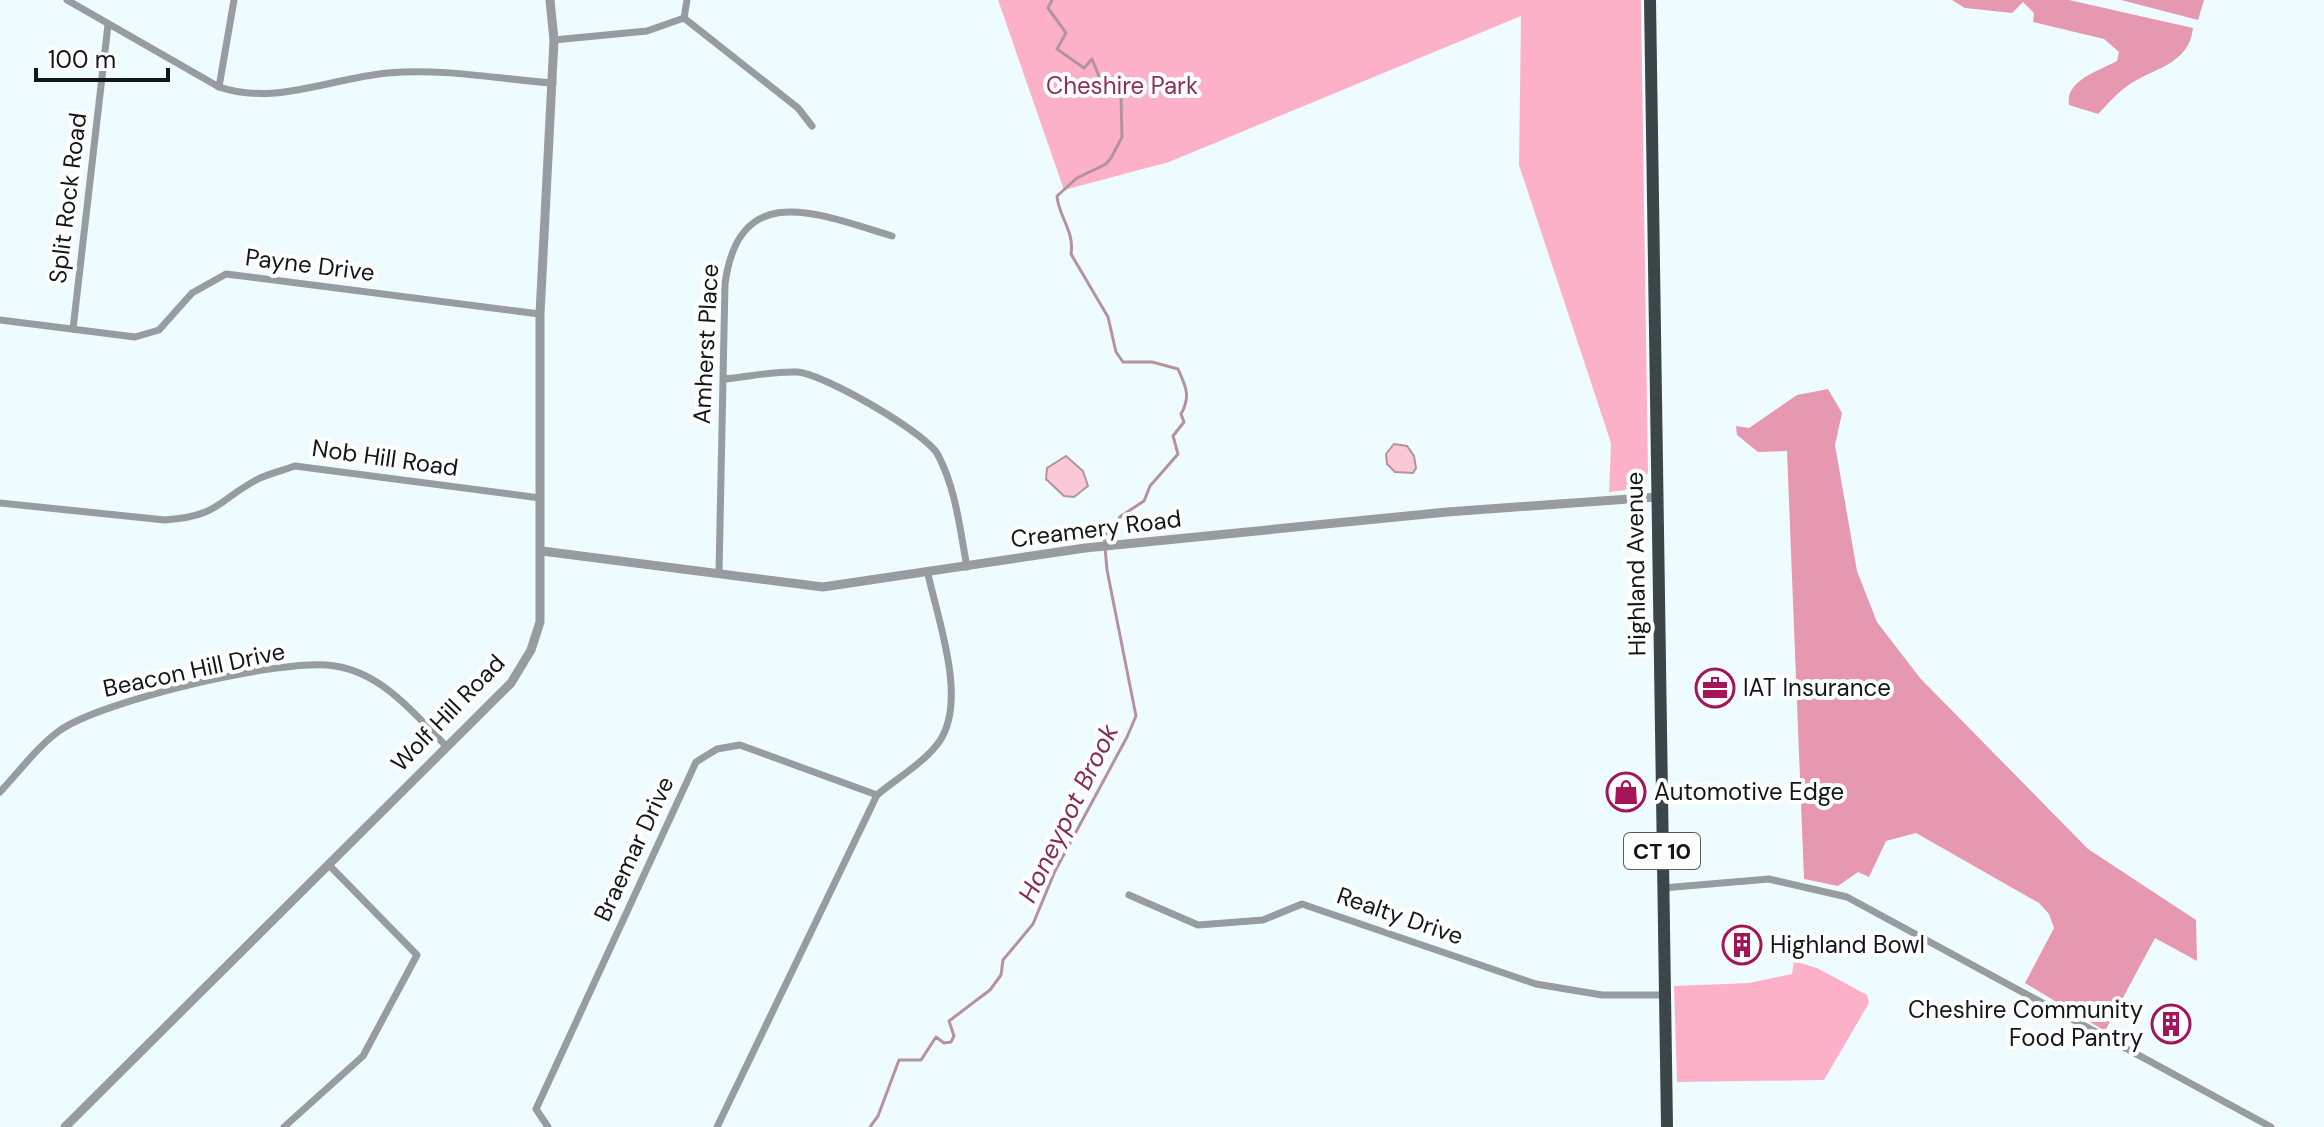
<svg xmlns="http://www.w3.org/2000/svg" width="2324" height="1127" viewBox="0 0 2324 1127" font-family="'DM Sans',sans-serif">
<rect width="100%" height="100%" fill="#effcff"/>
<g fill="#fdb1c8">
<path d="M998,0H1641L1648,472C1640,491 1626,490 1609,492L1611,443L1519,165L1521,16L1169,162L1064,190Z"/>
<path d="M1794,961L1817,968L1867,995L1869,1003L1824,1080L1677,1082L1674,986L1749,983L1792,974Z"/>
</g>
<g fill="#e698b1">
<path d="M1952,0H2069L2193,28C2189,66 2151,68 2126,87C2116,94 2107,105 2098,114L2069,105C2065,80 2099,71 2117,61L2119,52L2104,39L2033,22L2034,13L2023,2L2012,13L1965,8Z"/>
<path d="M2121,0H2204L2198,20Z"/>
<path d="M1828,389L1842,413L1835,445L1857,571L1877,622L1920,678L2088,849L2196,920L2197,961L2155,938L2105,1031L2025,983L2054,928L2049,914L2039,903L1916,833L1886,841L1869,877L1858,872L1838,886L1804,879L1787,451L1758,452L1737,435L1736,426L1749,428L1797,395Z"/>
</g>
<g fill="#fac9d7" stroke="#b4939d" stroke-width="2">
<path d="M1394,444L1407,446L1414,456L1416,468L1413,473L1395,472L1387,464L1386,454Z"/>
<path d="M1066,456L1083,471L1088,486L1074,497L1064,496L1046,479L1047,468Z"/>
</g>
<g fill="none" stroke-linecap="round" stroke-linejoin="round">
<path stroke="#b4939d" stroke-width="3" d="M870,1127L878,1116L899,1060H921L936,1037L944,1043L951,1042L954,1036L949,1021L990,990L1001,975L1003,960L1033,924L1055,871L1127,737L1136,716L1107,570L1104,536L1121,516L1144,501L1150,486L1178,454L1173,436L1184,422L1181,414C1191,396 1186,387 1178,369L1152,362H1123L1116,352L1108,317L1071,254C1075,232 1058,215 1057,196L1077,178L1106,164L1111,158L1122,137L1121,95L1105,91L1092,59L1084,68L1057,49L1066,33L1048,8L1052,0"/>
<g stroke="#979c9e" stroke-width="7">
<path d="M67,0L219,87C275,106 331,78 388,73C443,68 498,79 553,83"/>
<path d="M684,18L798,108L812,126"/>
<path d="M684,18L687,0"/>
<path d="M554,40L647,31L684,18"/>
<path d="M219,87L234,0"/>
<path d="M0,320L135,337L159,330L192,293L226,274L540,314"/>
<path d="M73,329L108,25"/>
<path d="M724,379C747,377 773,371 797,372C822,373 927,433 938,455C956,489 960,530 967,567"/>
<path d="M0,503L165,520C221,516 217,500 260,478C271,473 284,470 295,466L540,498"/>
<path d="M719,573L725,284C739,178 819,214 892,236"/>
<path d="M0,792C19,772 37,747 59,731C100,701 285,657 335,666C382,673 415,714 446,746"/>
<path d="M877,795C896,779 925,762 939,742C968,701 938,620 928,574"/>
<path d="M1663,888L1769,879L1847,897L2271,1127"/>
<path d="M1129,895L1198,925L1263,920L1302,904L1536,984L1602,995H1664"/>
<path d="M284,1127L363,1056L417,955L329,865"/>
<path d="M548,1127L536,1109L696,762L717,749L740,745L877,795L717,1127"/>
</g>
<g stroke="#979c9e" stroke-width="9">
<path d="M542,551L823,587L1085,548L1447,512L1657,497"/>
<path d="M65,1127L511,683L531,650L540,622V314L554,40L550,0"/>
</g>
<path stroke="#3c4548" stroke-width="12" d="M1650,0L1667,1127"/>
</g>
<defs>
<symbol id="office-ring" viewBox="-11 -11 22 22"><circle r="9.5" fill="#fff" stroke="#a31459" stroke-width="1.5"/><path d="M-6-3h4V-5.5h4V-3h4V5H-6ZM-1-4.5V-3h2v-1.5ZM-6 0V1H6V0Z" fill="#a31459"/></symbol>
<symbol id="shop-ring" viewBox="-11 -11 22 22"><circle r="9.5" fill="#fff" stroke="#a31459" stroke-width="1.5"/><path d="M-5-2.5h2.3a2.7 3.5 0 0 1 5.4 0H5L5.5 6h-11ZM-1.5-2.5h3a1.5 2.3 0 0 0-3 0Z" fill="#a31459"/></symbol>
<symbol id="building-ring" viewBox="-11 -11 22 22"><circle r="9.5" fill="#fff" stroke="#a31459" stroke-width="1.5"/><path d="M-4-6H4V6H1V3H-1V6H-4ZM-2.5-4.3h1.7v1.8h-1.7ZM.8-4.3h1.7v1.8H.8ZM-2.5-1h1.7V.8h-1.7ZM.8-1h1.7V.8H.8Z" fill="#a31459"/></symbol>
</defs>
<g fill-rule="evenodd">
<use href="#office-ring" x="1693" y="666" width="44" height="44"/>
<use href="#shop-ring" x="1604" y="770" width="44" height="44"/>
<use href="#building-ring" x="1720" y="923" width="44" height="44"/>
<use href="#building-ring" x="2149" y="1002" width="44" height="44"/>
</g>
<g text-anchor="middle" stroke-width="8" stroke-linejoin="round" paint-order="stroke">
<rect fill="#fff" stroke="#595c5d" stroke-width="2" x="1624" y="833" width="76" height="36" rx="6"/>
<g font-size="22" font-weight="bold" fill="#121617">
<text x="1662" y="859">CT 10</text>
</g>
<g font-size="24" fill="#8a3054" stroke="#fff">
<text x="1122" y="94">Cheshire Park</text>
</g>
<g font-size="24" fill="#121617" stroke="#fff">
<text transform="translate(68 198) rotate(-83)" y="8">Split Rock Road</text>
<text transform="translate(310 265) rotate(7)" y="8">Payne Drive</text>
<text transform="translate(706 344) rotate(-87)" y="8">Amherst Place</text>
<text transform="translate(385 458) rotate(8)" y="8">Nob Hill Road</text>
<text transform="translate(1096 529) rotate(-7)" y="8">Creamery Road</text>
<text transform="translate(1636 564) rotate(-91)" y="8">Highland Avenue</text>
<text transform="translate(194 670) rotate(-12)" y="8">Beacon Hill Drive</text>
<text transform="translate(448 713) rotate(-46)" y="8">Wolf Hill Road</text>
<text transform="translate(634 849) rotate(-65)" y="8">Braemar Drive</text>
<text transform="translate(1400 916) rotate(19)" y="8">Realty Drive</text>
</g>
<g font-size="24" fill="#121617" stroke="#fff" text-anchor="start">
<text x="1743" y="696">IAT Insurance</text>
<text x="1654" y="800">Automotive Edge</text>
<text x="1770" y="953">Highland Bowl</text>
<text x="2143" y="1018" text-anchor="end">Cheshire Community<tspan x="2143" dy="28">Food Pantry</tspan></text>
</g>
<g font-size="26" font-style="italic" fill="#862c50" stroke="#fff">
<text transform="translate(1068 813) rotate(-64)" y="9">Honeypot Brook</text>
</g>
</g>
<path d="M36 68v12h132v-12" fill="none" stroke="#121617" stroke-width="4"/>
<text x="48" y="68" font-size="24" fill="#121617" stroke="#ffffff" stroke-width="6" paint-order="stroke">100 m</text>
</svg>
